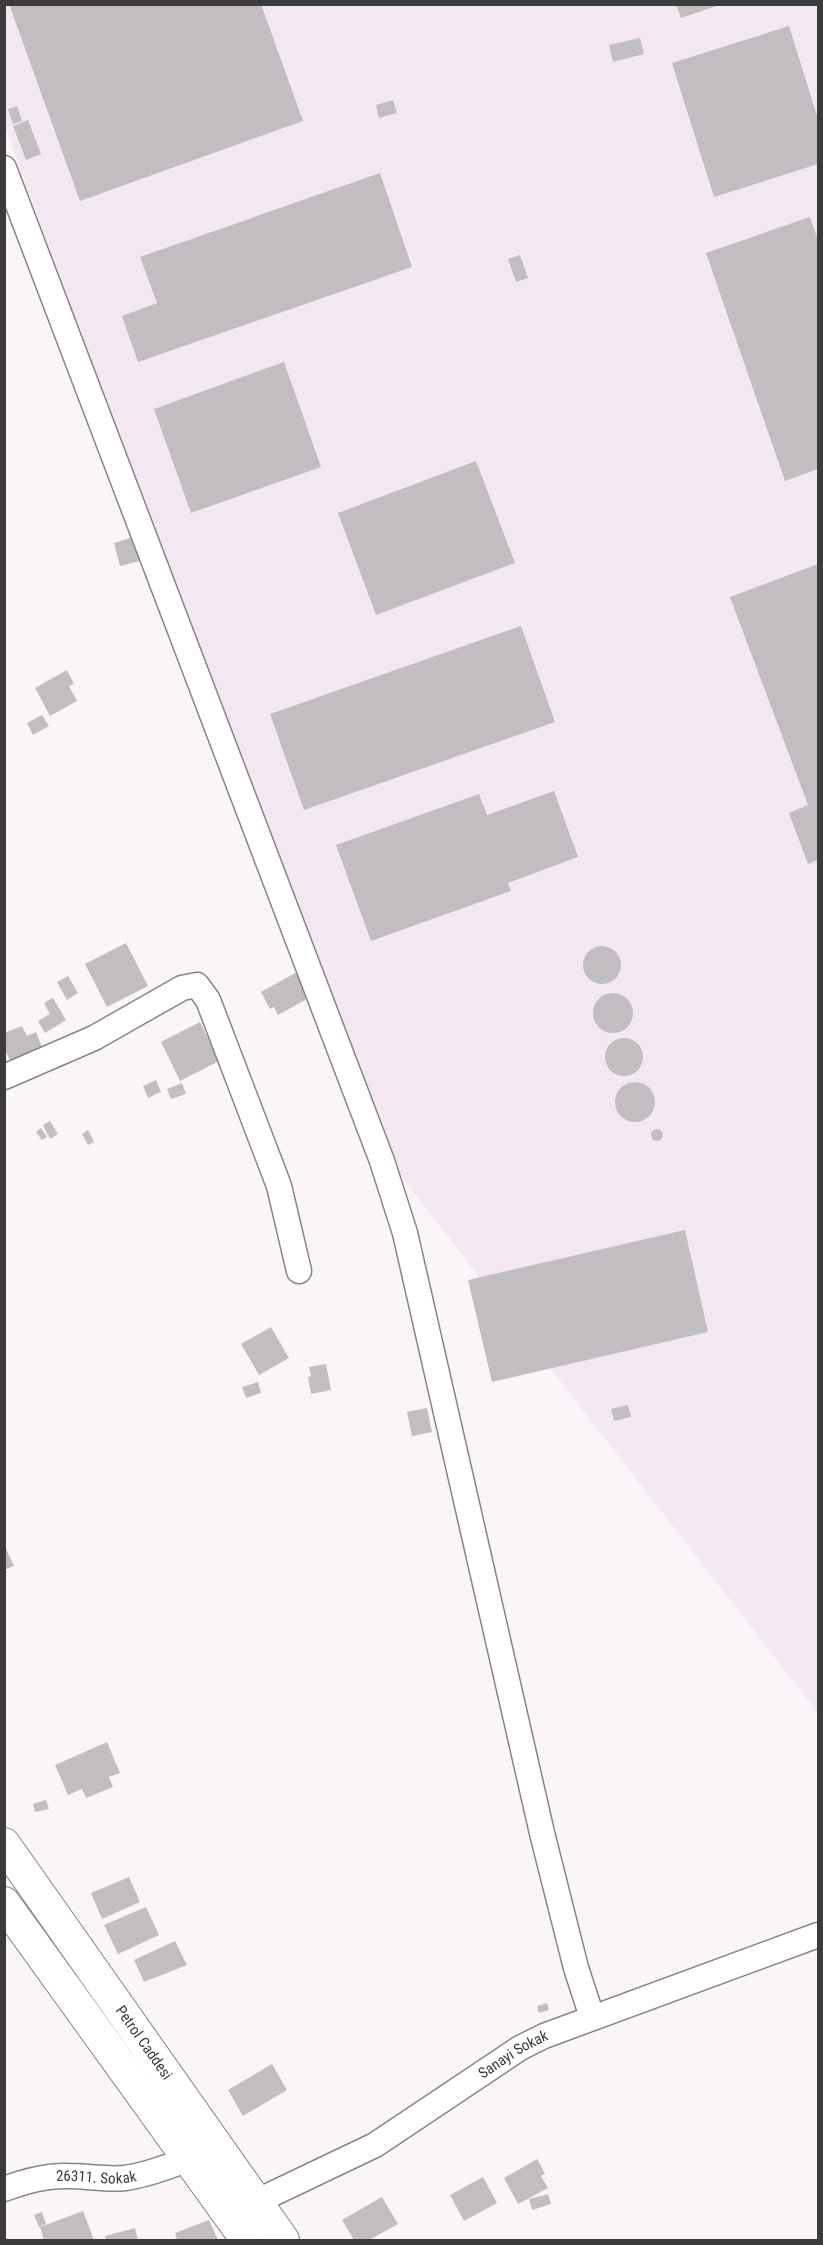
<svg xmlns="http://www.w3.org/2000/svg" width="823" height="2245" viewBox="0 0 823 2245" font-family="'Roboto Condensed',sans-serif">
<rect width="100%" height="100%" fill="#faf5f9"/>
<path fill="#f3e8f1" d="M5,5H818V1713L373,1140L5,126Z"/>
<g fill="#c2bdc1">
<path d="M9,4H261L303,121L80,201Z"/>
<path d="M676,4H719V5L681,18Z"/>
<path d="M789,26L818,119V164L714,197L672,63Z"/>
<path d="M640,38L644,54L613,62L609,45Z"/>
<path d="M393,100L397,113L379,118L376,105Z"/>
<path d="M17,106L22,121L13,124L8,109Z"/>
<path d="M28,120L41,154L26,160L13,126Z"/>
<path d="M380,173L412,267L138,362L122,316L157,303L140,257Z"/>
<path d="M810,217L818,240V469L785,481L706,253Z"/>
<path d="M520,255L528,278L516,282L508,259Z"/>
<path d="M284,362L321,467L191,513L154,409Z"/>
<path d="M476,461L515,563L376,615L338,513Z"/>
<path d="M133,537L140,561L120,566L114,543Z"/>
<path d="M818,564V860L808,864L789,813L808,805L730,597Z"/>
<path d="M521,626L555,722L304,810L270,714Z"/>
<path d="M67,670L74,684L69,686L77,701L50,716L35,688Z"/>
<path d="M42,715L49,726L33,735L27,723Z"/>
<path d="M554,791L578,857L508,883L511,891L371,941L336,845L479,794L487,815Z"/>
<path d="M126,943L148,986L107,1007L85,964Z"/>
<circle cx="602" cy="965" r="19"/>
<path d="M304,968L318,993L278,1015L274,1007L270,1009L261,992Z"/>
<path d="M68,976L78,993L67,1000L57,982Z"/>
<circle cx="613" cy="1013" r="20"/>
<path d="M53,998L66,1020L45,1033L38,1021L50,1014L44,1003Z"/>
<path d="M200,1022L219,1061L180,1081L161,1042Z"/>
<path d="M22,1026L27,1036L36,1032L43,1050L11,1063L4,1047V1033Z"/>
<circle cx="624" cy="1057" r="19"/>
<path d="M156,1080L161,1092L148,1098L143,1086Z"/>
<circle cx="635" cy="1102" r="20"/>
<path d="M182,1083L186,1094L171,1099L167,1089Z"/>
<path d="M50,1121L58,1134L50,1139L43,1125Z"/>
<path d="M41,1128L47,1137L42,1140L36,1132Z"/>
<circle cx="657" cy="1135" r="6"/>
<path d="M88,1130L94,1142L88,1145L82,1134Z"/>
<path d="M685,1230L708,1332L492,1382L468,1280Z"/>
<path d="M271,1327L289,1358L259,1375L241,1344Z"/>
<path d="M326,1364L331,1390L311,1394L308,1377L311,1376L309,1367Z"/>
<path d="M258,1382L261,1393L246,1398L242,1387Z"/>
<path d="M628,1405L631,1417L614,1421L611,1409Z"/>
<path d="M427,1408L432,1432L412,1436L407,1412Z"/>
<path d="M4,1544L14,1566L4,1570Z"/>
<path d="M107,1742L120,1773L109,1777L113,1787L86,1798L82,1789L68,1795L55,1765Z"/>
<path d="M46,1800L49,1809L35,1812L33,1804Z"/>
<path d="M129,1877L140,1902L102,1919L91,1893Z"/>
<path d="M146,1907L159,1935L118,1954L104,1925Z"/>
<path d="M175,1941L187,1965L144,1982L134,1960Z"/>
<path d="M547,2003L549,2010L539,2013L537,2006Z"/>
<path d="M272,2064L287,2090L243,2116L228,2090Z"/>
<path d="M537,2159L545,2174L541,2176L548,2188L518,2204L504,2178Z"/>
<path d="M483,2177L497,2203L464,2221L450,2195Z"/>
<path d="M548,2194L551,2204L532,2210L529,2199Z"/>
<path d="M382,2197L398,2224L369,2240H354L342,2220Z"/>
<path d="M83,2211L94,2240H44L40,2227Z"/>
<path d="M42,2212L46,2224L39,2227L34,2215Z"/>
<path d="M209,2220L218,2240H177L175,2233Z"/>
<path d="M135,2228L138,2240H106L105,2236Z"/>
</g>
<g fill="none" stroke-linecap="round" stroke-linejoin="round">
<defs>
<g id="minor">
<path d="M4,168L382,1161L405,1233L542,1833L576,1968L592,2017"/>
<path d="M4,1077L94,1038L182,988L197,985L208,1000L279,1186L299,1271"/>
<path id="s1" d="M4,2189C25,2181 47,2175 69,2176C88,2176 106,2180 125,2178C147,2175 168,2167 188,2159"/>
<path id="s2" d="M241,2209L375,2145L520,2048L544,2036L818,1935"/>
</g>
<g id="major">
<path id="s3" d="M4,1844L283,2240"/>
<path d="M4,1903L247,2240"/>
</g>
</defs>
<use href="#minor" stroke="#888387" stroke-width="27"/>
<use href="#major" stroke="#888387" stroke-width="34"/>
<use href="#minor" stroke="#fff" stroke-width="24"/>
<use href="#major" stroke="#fff" stroke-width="32"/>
</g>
<g text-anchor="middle" stroke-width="4.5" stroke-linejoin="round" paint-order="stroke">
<g font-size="15" fill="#3c3b3c" stroke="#faf5f9">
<text dy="5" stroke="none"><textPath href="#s3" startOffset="243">Petrol Caddesi</textPath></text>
<text dy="5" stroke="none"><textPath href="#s2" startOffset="314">Sanayi Sokak</textPath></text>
<text dy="5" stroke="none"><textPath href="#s1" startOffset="94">26311. Sokak</textPath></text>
</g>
</g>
<rect width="823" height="2245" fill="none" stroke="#3c3b3c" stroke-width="12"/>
</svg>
